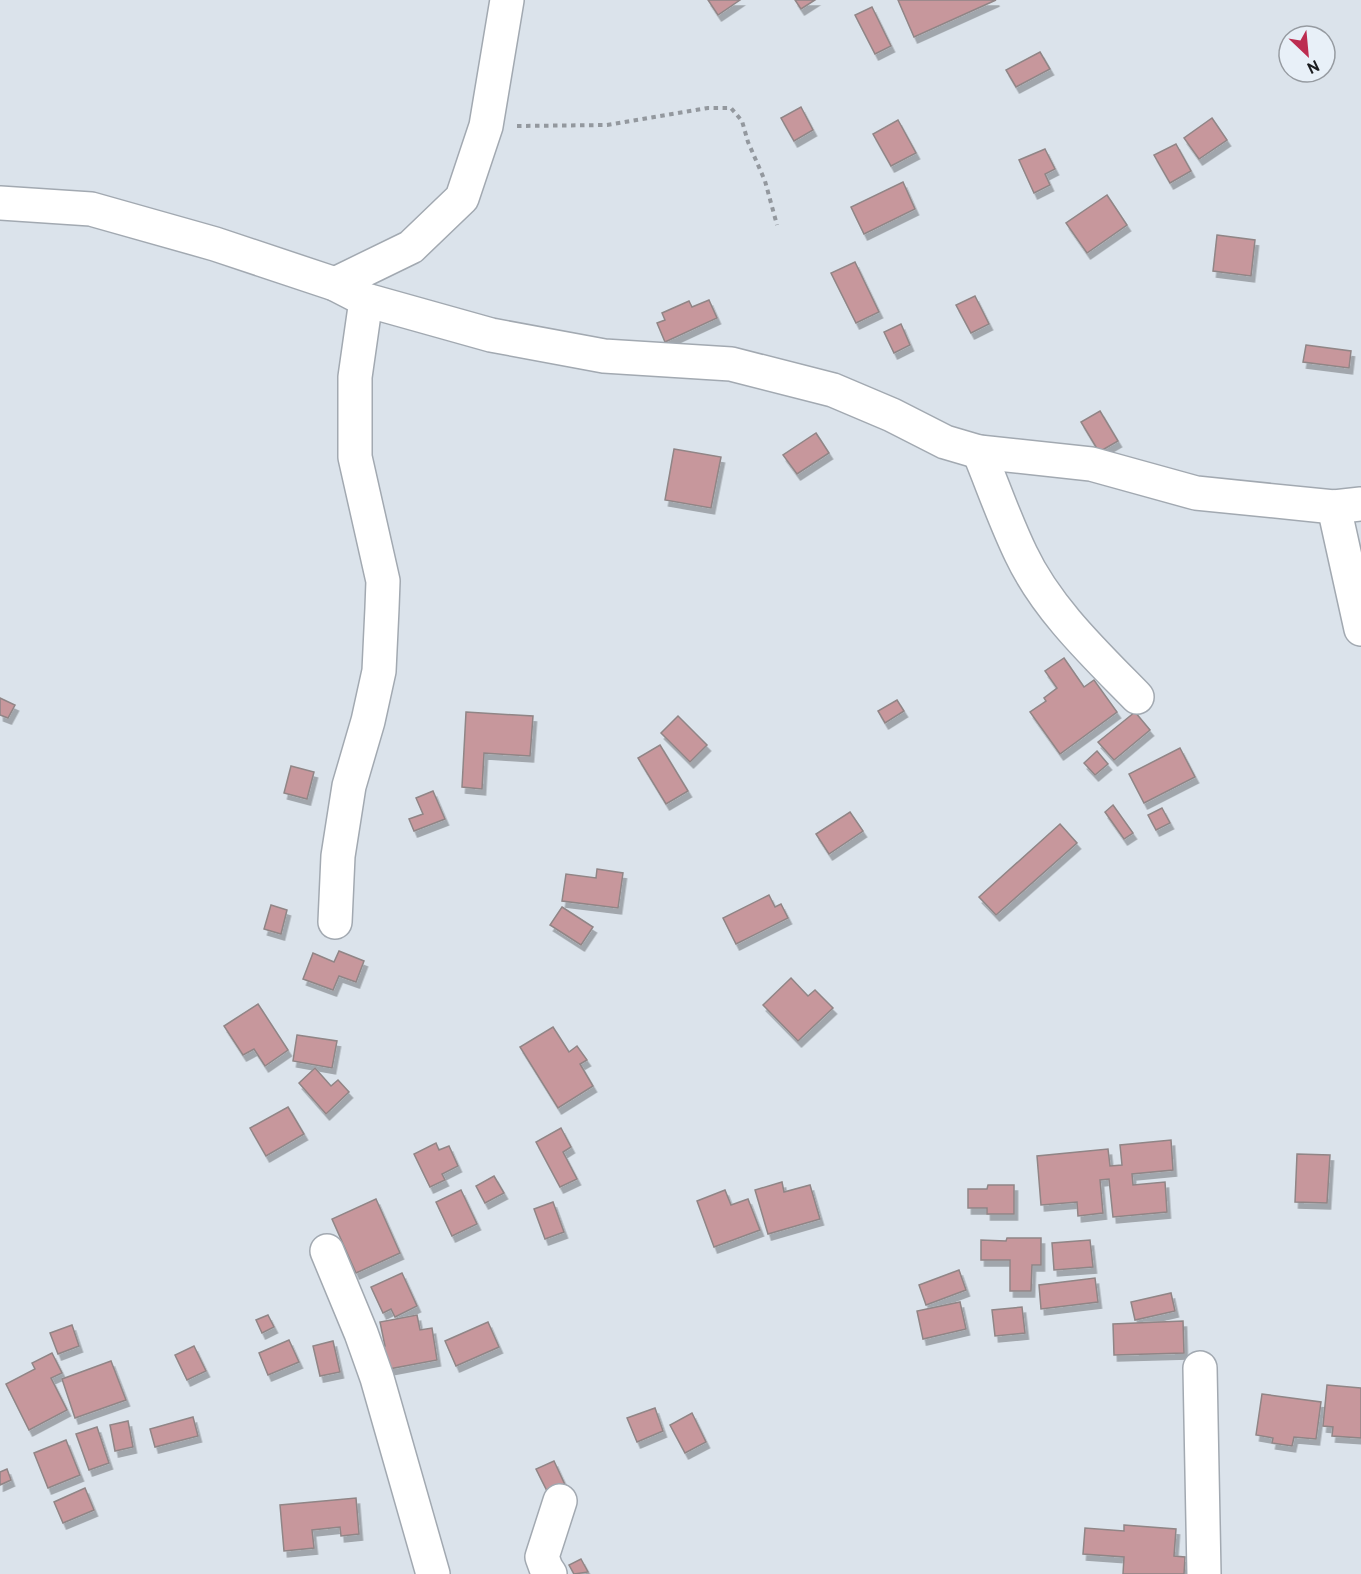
<svg xmlns="http://www.w3.org/2000/svg" width="1361" height="1574" viewBox="0 0 1361 1574" font-family="Overpass,sans-serif">
<defs>
<filter id="shadow"><feDropShadow dx="3.5" dy="6" stdDeviation="0" flood-color="#0004"/></filter>
</defs>
<rect width="100%" height="100%" fill="#dbe3eb"/>
<g fill="#c7979c" stroke="#908586" stroke-width="1.5" filter="url(#shadow)">
<path d="M708,0H740L718,15Z"/>
<path d="M795,0H815L801,9Z"/>
<path d="M898,0H996L914,37Z"/>
<path d="M872,7L891,46L875,54L855,15Z"/>
<path d="M1040,52L1050,69L1016,87L1006,70Z"/>
<path d="M801,107L813,130L794,141L781,118Z"/>
<path d="M1212,118L1227,140L1199,159L1184,138Z"/>
<path d="M898,120L916,153L891,166L873,134Z"/>
<path d="M1176,144L1191,171L1170,183L1154,155Z"/>
<path d="M1045,149L1055,169L1045,174L1050,185L1034,193L1019,160Z"/>
<path d="M903,182L915,209L864,234L851,207Z"/>
<path d="M1107,195L1127,225L1087,253L1066,223Z"/>
<path d="M1217,235L1255,240L1251,276L1213,271Z"/>
<path d="M855,262L879,312L856,323L831,273Z"/>
<path d="M975,296L989,324L971,333L956,305Z"/>
<path d="M709,300L717,318L665,342L657,323L665,320L662,313L689,301L692,307Z"/>
<path d="M901,324L910,345L894,353L884,332Z"/>
<path d="M1306,345L1351,351L1349,368L1303,362Z"/>
<path d="M1100,411L1118,441L1099,452L1081,422Z"/>
<path d="M816,433L829,453L797,474L783,455Z"/>
<path d="M674,449L721,457L711,508L665,500Z"/>
<path d="M1064,658L1084,687L1094,680L1117,712L1060,754L1030,712L1046,701L1044,698L1057,688L1045,671Z"/>
<path d="M0,698L15,705L8,718L0,715Z"/>
<path d="M897,700L904,711L885,723L878,711Z"/>
<path d="M466,712L533,716L530,756L484,753L482,789L462,787Z"/>
<path d="M1135,712L1150,730L1114,760L1098,742Z"/>
<path d="M678,716L707,745L690,762L661,733Z"/>
<path d="M660,745L688,791L666,804L638,758Z"/>
<path d="M1180,748L1195,777L1144,803L1129,774Z"/>
<path d="M1097,751L1108,764L1095,775L1084,763Z"/>
<path d="M291,766L314,772L307,799L284,793Z"/>
<path d="M433,791L445,819L414,831L409,819L423,814L416,798Z"/>
<path d="M1113,805L1133,833L1124,839L1105,812Z"/>
<path d="M1162,808L1170,823L1156,830L1148,815Z"/>
<path d="M850,812L863,831L829,854L816,834Z"/>
<path d="M1060,824L1077,843L996,915L979,897Z"/>
<path d="M597,869L623,873L618,908L562,901L566,874L596,878Z"/>
<path d="M769,895L775,907L781,904L788,918L736,944L723,918Z"/>
<path d="M271,905L287,910L281,934L264,929Z"/>
<path d="M562,907L593,927L581,945L550,925Z"/>
<path d="M339,951L364,961L356,982L339,976L333,990L303,979L313,953L334,962Z"/>
<path d="M791,978L808,996L815,990L833,1008L798,1041L763,1005Z"/>
<path d="M258,1004L288,1050L265,1066L254,1049L243,1055L224,1026Z"/>
<path d="M553,1027L569,1052L577,1046L587,1060L580,1064L593,1086L558,1108L520,1047Z"/>
<path d="M297,1035L337,1041L332,1068L293,1061Z"/>
<path d="M315,1068L331,1086L338,1080L349,1092L326,1114L299,1083Z"/>
<path d="M288,1107L304,1134L266,1156L250,1128Z"/>
<path d="M561,1128L571,1147L563,1152L577,1179L560,1187L536,1142Z"/>
<path d="M1171,1140L1173,1170L1132,1174L1133,1185L1165,1182L1167,1212L1113,1217L1109,1179L1100,1180L1103,1213L1078,1216L1077,1202L1041,1205L1037,1156L1108,1149L1110,1166L1122,1165L1120,1145Z"/>
<path d="M436,1143L439,1150L449,1146L458,1166L442,1174L445,1180L430,1187L414,1154Z"/>
<path d="M1297,1154L1330,1155L1327,1203L1295,1202Z"/>
<path d="M494,1176L504,1193L485,1203L476,1186Z"/>
<path d="M782,1182L784,1192L810,1185L820,1219L768,1234L755,1190Z"/>
<path d="M988,1185H1014V1214H987V1208H968V1189H987Z"/>
<path d="M461,1190L477,1224L452,1236L436,1202Z"/>
<path d="M725,1190L731,1205L748,1199L760,1230L714,1247L697,1201Z"/>
<path d="M376,1199L400,1253L356,1273L332,1219Z"/>
<path d="M553,1202L564,1232L545,1239L534,1209Z"/>
<path d="M1007,1238H1041V1265H1032L1031,1291H1010V1260H981V1240L1006,1241Z"/>
<path d="M1090,1240L1093,1267L1054,1270L1052,1243Z"/>
<path d="M959,1270L966,1290L926,1305L919,1285Z"/>
<path d="M402,1273L417,1306L395,1317L391,1309L383,1313L371,1287Z"/>
<path d="M1095,1278L1098,1302L1041,1309L1039,1285Z"/>
<path d="M1171,1293L1175,1311L1135,1320L1131,1302Z"/>
<path d="M960,1302L966,1329L923,1339L917,1311Z"/>
<path d="M1022,1307L1025,1333L995,1336L992,1310Z"/>
<path d="M268,1315L274,1327L262,1333L256,1320Z"/>
<path d="M417,1315L420,1330L432,1328L437,1360L378,1371L374,1349L385,1346L380,1322Z"/>
<path d="M1183,1321L1184,1353L1114,1355L1113,1324Z"/>
<path d="M488,1322L499,1347L456,1366L445,1341Z"/>
<path d="M72,1325L79,1346L58,1354L50,1333Z"/>
<path d="M289,1340L299,1362L268,1375L259,1353Z"/>
<path d="M333,1341L340,1372L320,1376L313,1346Z"/>
<path d="M194,1346L206,1371L187,1380L175,1355Z"/>
<path d="M52,1353L62,1373L51,1378L67,1410L29,1430L6,1384L35,1369L32,1363Z"/>
<path d="M111,1361L126,1400L75,1418L62,1379Z"/>
<path d="M1327,1385L1361,1388V1438L1332,1436L1333,1427L1323,1426Z"/>
<path d="M1262,1394L1321,1402L1316,1439L1294,1437L1292,1446L1272,1443L1273,1438L1256,1435Z"/>
<path d="M655,1408L663,1431L637,1442L627,1418Z"/>
<path d="M692,1413L706,1442L685,1453L670,1425Z"/>
<path d="M193,1417L198,1436L155,1447L150,1429Z"/>
<path d="M128,1421L133,1447L115,1451L110,1425Z"/>
<path d="M97,1427L109,1463L89,1470L76,1434Z"/>
<path d="M66,1440L80,1475L48,1488L34,1453Z"/>
<path d="M554,1461L566,1487L549,1495L536,1469Z"/>
<path d="M7,1469L11,1480L0,1485V1472Z"/>
<path d="M85,1488L94,1510L63,1523L54,1502Z"/>
<path d="M356,1498L359,1534L341,1536L340,1527L312,1530L314,1548L284,1551L280,1505Z"/>
<path d="M1124,1525L1176,1529L1174,1556L1185,1557L1184,1574H1123L1124,1557L1083,1554L1085,1528L1124,1531Z"/>
<path d="M581,1559L588,1572L574,1574L569,1565Z"/>
</g>
<g fill="none" stroke-linecap="round" stroke-linejoin="round">
<defs>
<g id="street">
<path d="M0,203L91,209L215,244L335,284L366,300L491,335L604,356L731,364L833,390L892,415L945,442L979,452L1091,464L1196,493L1334,507L1361,504"/>
<path d="M335,284L411,247L462,198L486,126L507,0"/>
<path d="M979,452C993,486 1005,521 1021,554C1047,609 1095,654 1137,697"/>
<path d="M1334,507L1361,629"/>
<path d="M335,922L338,856L349,786L368,721L379,671L382,608L383,581L355,457V377L366,300"/>
<path d="M327,1251L361,1333L377,1378L433,1574"/>
<path d="M1200,1368L1204,1574"/>
<path d="M550,1574L546,1568L542,1557L560,1501"/>
</g>
</defs>
<use href="#street" stroke="#a2a9b1" stroke-width="36"/>
<path stroke="#93989e" stroke-width="4" stroke-dasharray="4.5 4.5" stroke-linecap="butt" d="M517,126L607,125L708,108H731L742,121L748,142L765,181L777,225"/>
<use href="#street" stroke="#fff" stroke-width="33"/>
</g>
<g transform="translate(1307 54) rotate(154)"><circle r="28" fill="#e8f0f8" stroke="#969ba1" stroke-width="1.5"/>
<path d="M0-4.5L10 22L0 15L-10 22Z" fill="#bc2c50"/>
<text y="-9" font-size="16" font-weight="bold" text-anchor="middle" fill="#1a1c1f">N</text>
</g>
</svg>
